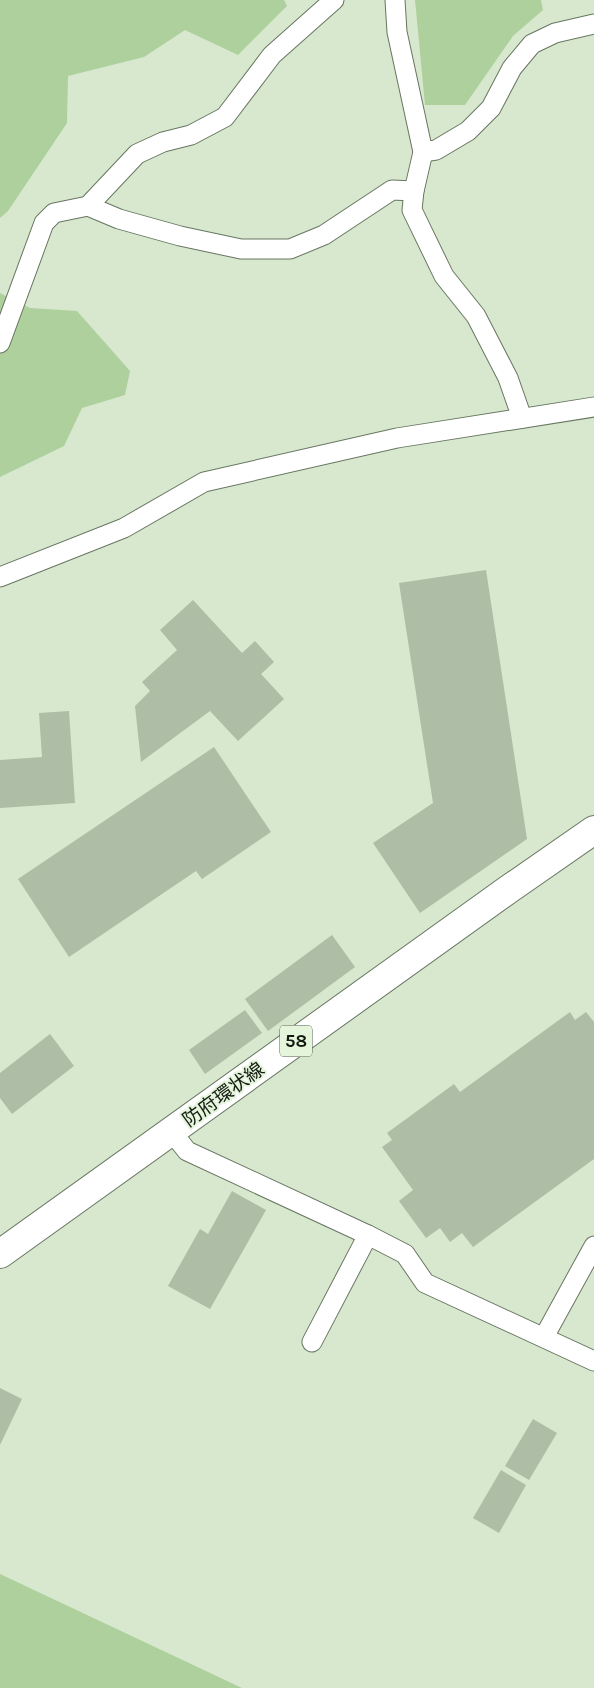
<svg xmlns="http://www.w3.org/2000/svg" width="594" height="1688" viewBox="0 0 594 1688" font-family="Karla,'Noto Sans JP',sans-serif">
<rect width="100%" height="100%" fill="#d7e8cf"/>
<g fill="#add09c">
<path d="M0,0H284L287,6L238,55L185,30L144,57L68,76L67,123L8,211L0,218Z"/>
<path d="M415,0H541L543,10L513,36L465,105H425Z"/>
<path d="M0,293L30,308L77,311L130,371L125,395L82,408L64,446L0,477Z"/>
<path d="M0,1574L242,1688H0Z"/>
</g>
<g fill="#adbda6">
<path d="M486,570L527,839L420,913L373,843L433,803L399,583Z"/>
<path d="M193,600L242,653L255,641L274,662L261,674L284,699L238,741L210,711L141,762L135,706L150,691L142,682L177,650L160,630Z"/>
<path d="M69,711L75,803L0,808V760L42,757L39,713Z"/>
<path d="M214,747L271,832L202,879L196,871L69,957L18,879Z"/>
<path d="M332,935L355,967L268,1031L245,999Z"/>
<path d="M245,1010L262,1033L205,1074L189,1050Z"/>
<path d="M570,1012L575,1020L586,1012L594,1022V1159L473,1247L462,1233L450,1242L440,1228L426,1238L399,1201L413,1190L382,1147L392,1140L387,1133L454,1084L460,1092Z"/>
<path d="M50,1034L74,1066L12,1114L0,1098V1073Z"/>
<path d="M232,1191L266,1210L210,1309L168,1286L200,1229L208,1234Z"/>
<path d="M0,1388L22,1399L0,1445Z"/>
<path d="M533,1419L557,1433L529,1480L505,1466Z"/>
<path d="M501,1470L526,1485L499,1533L473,1518Z"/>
</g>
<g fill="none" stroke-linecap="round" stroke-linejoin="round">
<defs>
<g id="street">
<path d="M395,0L397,32L423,152L414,191L412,210L444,276L476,316L508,378L522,418"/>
<path d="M423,152L436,150L468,131L491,108L512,68L532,44L555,33L594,24"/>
<path d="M88,206L119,219L180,236L241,249H290L324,235L392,190L414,191"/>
<path d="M0,343L44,223L54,213L88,206L137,154L163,142L191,135L225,117L272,55L334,0"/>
<path d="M0,577L124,528L204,482L397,438L594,407"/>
<path d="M171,1131L187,1151L368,1235L405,1254L425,1283L594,1361"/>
<path d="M544,1337L594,1246"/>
<path d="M312,1342L368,1235"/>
</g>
<path id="primary" d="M0,1254L509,889L594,830"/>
</defs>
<use href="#street" stroke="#687661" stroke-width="21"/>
<use href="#primary" stroke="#687661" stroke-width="30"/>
<use href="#street" stroke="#fff" stroke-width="19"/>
<use href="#primary" stroke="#fff" stroke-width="28"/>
</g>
<g text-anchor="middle" stroke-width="4" stroke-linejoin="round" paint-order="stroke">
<rect fill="#e4f5dc" stroke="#525c4e" stroke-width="1" x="280" y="1025.5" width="32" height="31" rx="4"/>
<g font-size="18" font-weight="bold" fill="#141a11">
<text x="296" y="1047">58</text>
</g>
<g font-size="19" fill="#141a11" stroke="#e4f5dc">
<text transform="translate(223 1094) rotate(-36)" y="7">防府環状線</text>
</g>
</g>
</svg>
